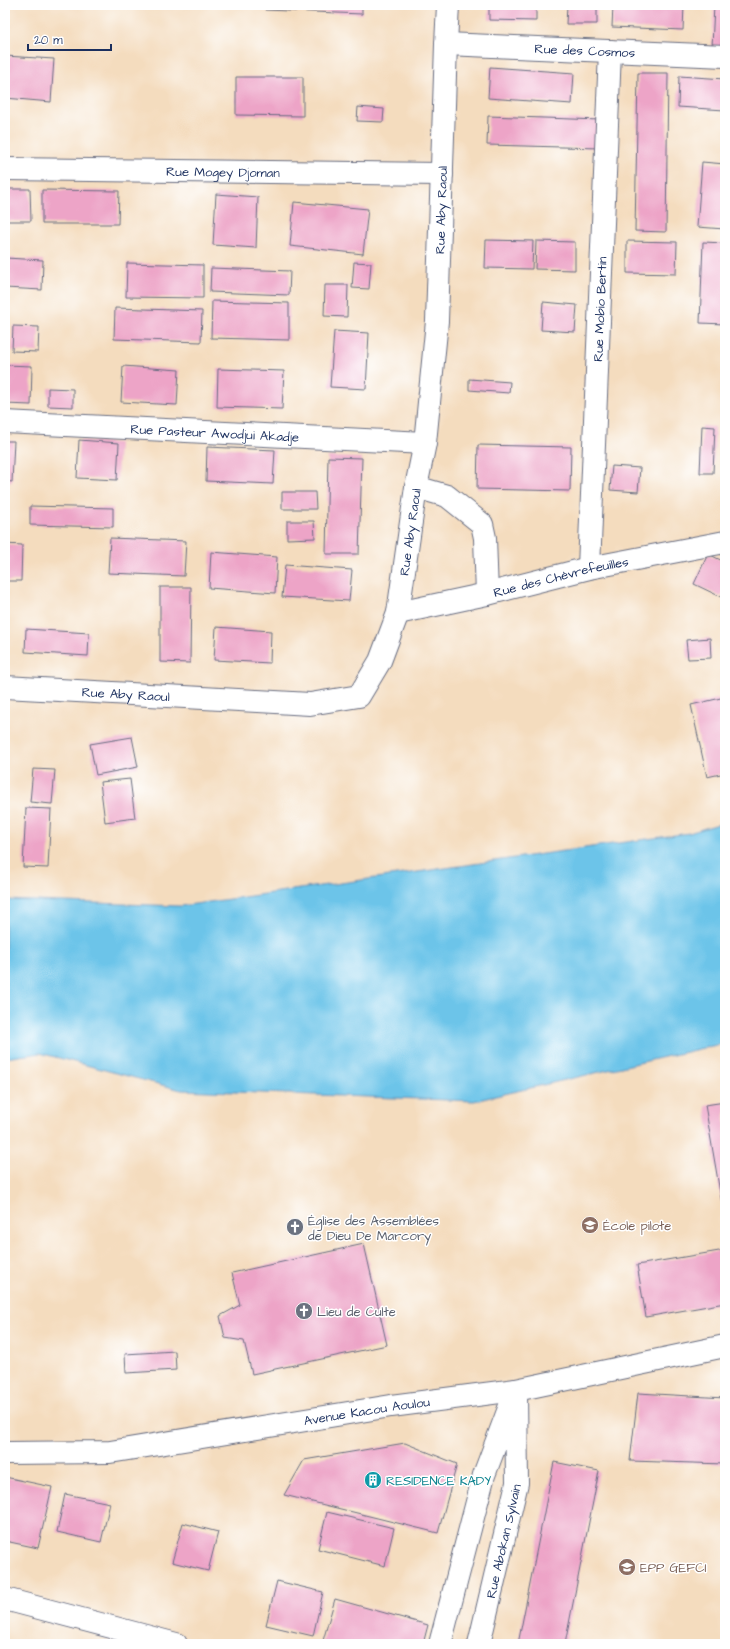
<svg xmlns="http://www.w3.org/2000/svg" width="730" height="1649" viewBox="0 0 730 1649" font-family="'Architects Daughter',sans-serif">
<rect width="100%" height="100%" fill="#fff"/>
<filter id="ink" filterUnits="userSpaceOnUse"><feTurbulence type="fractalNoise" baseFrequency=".025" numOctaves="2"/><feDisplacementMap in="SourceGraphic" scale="8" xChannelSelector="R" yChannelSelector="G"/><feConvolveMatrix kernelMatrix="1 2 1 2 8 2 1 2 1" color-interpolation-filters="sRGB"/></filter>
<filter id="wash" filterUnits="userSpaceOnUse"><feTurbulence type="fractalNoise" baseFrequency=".012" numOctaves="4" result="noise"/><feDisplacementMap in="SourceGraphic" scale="16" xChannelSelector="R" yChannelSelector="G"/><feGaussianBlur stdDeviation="0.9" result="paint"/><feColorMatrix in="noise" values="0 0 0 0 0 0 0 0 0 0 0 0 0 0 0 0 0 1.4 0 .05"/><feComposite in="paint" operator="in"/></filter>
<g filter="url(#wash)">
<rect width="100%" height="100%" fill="#f4dcbe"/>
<path fill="#6cc4e9" stroke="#447aa4" d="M725,822V1043L474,1101L181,1090L40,1053L5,1058V900L181,906L689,833Z"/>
<g id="blocks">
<g fill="#eda4c7">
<path d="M227,5H255V7L227,6Z"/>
<path d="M265,5H362V14L265,10Z"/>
<path d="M489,5H536V21L489,20Z"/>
<path d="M567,5H597V24H566Z"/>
<path d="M613,5H684L683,30L612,27Z"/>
<path d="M714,5H725V47H712Z"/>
<path d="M5,56L54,59L51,102L5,98Z"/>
<path d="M490,67L574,73L572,104L488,98Z"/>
<path d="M638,73H668L666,232L635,231Z"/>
<path d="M679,76L725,79V110L678,107Z"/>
<path d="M236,77H303V116L236,115Z"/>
<path d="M358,107L384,109L383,122L357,121Z"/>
<path d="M488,116L600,120L599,148L487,145Z"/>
<path d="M702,162L725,164V229L697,227Z"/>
<path d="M5,189H30L31,221H5Z"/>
<path d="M42,190L119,191L118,224H42Z"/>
<path d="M216,194L258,197L256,248L213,245Z"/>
<path d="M294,202L368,209L363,254L290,246Z"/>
<path d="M486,240L533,241L532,269L485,268Z"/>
<path d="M536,241L575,242V270L535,269Z"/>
<path d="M627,241L677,242L676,274L627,273Z"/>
<path d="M703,242L725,243V324L700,323Z"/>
<path d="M5,258L43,260L42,290L5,288Z"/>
<path d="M354,262L371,263L369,289L352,288Z"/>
<path d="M127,263L203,265V298L126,297Z"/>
<path d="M211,268L290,271L289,295L210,292Z"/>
<path d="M325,285H348L347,317L324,316Z"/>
<path d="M212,301L289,303V340L211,338Z"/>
<path d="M543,302L577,305L575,332L541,330Z"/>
<path d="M115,308L202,311L201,342L114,339Z"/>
<path d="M13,326L39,327L38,352L12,351Z"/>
<path d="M334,331L369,333L366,389L330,387Z"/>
<path d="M5,365L32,366L31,405L5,404Z"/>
<path d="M123,366L179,370L177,405L121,402Z"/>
<path d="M218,369L284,371L282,409L217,407Z"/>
<path d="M469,379L510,382L509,393L469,390Z"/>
<path d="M48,388L73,389V407L48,406Z"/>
<path d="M702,426L715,427L713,473H700Z"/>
<path d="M79,440L119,443L117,480L77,478Z"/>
<path d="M5,441H14L12,482L5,481Z"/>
<path d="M478,445L571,447L570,491L477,489Z"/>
<path d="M207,447L275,450L273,484L206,481Z"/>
<path d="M328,457L362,458L359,554H326Z"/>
<path d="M612,466L640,468L638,492L610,490Z"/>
<path d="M282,492H315L316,509H282Z"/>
<path d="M30,506L113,508V527L30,525Z"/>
<path d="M287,521H314L315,538L287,539Z"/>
<path d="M110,538L186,541L184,576L108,573Z"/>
<path d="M5,544L22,545L21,581H5Z"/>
<path d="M211,552L277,557L275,593L209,588Z"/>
<path d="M708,554L725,562V589L721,597L694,584Z"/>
<path d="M285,565L352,570L349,601L282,597Z"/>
<path d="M160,587H191L190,663L160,662Z"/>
<path d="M216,627L271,631L270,663L214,660Z"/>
<path d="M26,629L89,633L88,656L25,652Z"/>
<path d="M710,638L711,658L688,659L686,640Z"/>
<path d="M725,697V773L707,777L691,705Z"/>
<path d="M132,737L138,767L96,775L90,744Z"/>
<path d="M33,769L55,770L52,804L30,802Z"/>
<path d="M130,779L135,818L105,822L100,782Z"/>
<path d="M26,808L51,809L48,868L23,867Z"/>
<path d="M725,1102V1215L724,1216L705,1105Z"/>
<path d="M364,1244L387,1345L252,1374L244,1341L225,1338L220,1316L240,1305L232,1273Z"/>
<path d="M725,1250V1303L646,1317L637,1265Z"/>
<path d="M175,1351L176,1370L126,1373L125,1354Z"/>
<path d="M638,1393L725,1398V1464L630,1461Z"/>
<path d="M405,1443L457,1464L438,1533L284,1495L304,1460Z"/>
<path d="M554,1462L599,1471L565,1644H518Z"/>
<path d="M5,1477L52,1487L38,1548L5,1541Z"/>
<path d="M65,1494L110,1503L101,1542L57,1532Z"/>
<path d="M327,1512L394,1528L385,1566L318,1549Z"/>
<path d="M183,1523L218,1532L208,1571L172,1562Z"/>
<path d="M277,1581L323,1592L313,1636L266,1625Z"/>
<path d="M335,1599L428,1625L423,1644H322Z"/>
</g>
</g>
</g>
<g filter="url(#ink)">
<use href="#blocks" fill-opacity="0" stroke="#676c80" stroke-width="1"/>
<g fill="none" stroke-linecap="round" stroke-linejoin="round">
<defs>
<g id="street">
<path id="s1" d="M446,44L725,56"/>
<path id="s2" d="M5,169L442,174"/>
<path id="s3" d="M5,422L425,443"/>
<path d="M416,487L447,496L482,524L485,538L487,594"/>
<path id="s4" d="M589,568L610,51"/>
<path id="s5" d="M398,613L487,594L589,568L725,542"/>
<path id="s6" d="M5,687L310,704L359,696L380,661L398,613L416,487L425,443L437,321L446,44L448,5"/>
<path id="s7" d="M5,1453L110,1452L391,1406L516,1390L725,1346"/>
<path d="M5,1599L176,1644"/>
<path d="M440,1644L484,1475L516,1390L517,1483L479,1644"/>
</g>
</defs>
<use href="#street" stroke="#676c80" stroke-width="24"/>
<use href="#street" stroke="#fff" stroke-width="22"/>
</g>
</g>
<defs>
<symbol id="school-disc" viewBox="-11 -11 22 22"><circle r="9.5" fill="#8d6e63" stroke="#fff"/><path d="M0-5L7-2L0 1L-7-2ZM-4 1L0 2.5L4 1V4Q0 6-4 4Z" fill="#fff"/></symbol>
<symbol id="church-disc" viewBox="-11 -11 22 22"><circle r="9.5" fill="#6b7280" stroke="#fff"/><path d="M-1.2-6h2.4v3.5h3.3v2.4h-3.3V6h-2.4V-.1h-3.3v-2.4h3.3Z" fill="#fff"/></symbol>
<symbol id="building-disc" viewBox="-11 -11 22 22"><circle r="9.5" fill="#0f9aa8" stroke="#fff"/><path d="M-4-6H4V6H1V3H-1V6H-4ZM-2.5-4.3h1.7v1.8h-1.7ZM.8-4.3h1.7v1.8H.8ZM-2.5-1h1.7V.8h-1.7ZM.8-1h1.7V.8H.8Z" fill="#fff"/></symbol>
</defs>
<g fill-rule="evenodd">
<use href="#school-disc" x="580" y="1215" width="20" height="20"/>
<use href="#church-disc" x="285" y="1217" width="20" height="20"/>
<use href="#church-disc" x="294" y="1301" width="20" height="20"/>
<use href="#building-disc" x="363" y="1470" width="20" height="20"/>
<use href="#school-disc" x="617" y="1557" width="20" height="20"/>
</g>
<g text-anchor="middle" stroke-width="3" stroke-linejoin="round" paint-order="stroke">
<g font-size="13" fill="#1b2f5e" stroke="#fff">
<text dy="5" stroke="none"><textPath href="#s1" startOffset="139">Rue des Cosmos</textPath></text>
<text dy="5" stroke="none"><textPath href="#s2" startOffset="218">Rue Mogey Djoman</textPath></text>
<text dy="5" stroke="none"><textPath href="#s6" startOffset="853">Rue Aby Raoul</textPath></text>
<text dy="5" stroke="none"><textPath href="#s4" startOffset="259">Rue Mobio Bertin</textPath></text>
<text dy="5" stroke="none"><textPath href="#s3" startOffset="210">Rue Pasteur Awodjui Akadje</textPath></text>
<text dy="5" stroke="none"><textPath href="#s6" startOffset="529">Rue Aby Raoul</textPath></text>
<text dy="5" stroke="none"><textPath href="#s5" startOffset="167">Rue des Chèvrefeuilles</textPath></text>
<text dy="5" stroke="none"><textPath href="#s6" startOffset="121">Rue Aby Raoul</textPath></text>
<text dy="5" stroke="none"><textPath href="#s7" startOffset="365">Avenue Kacou Aoulou</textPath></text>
<text transform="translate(503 1541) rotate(-77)" y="5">Rue Abokan Sylvain</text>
</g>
<g font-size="13" fill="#5b616d" stroke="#fff" text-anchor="start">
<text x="308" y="1225">Église des Assemblées<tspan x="308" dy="15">de Dieu De Marcory</tspan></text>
<text x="317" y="1316">Lieu de Culte</text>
</g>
<g font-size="13" fill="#785e54" stroke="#fff" text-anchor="start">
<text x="603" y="1230">École pilote</text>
<text x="640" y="1572">EPP GEFCI</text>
</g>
<g font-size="13" fill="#0d838f" stroke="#fff" text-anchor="start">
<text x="386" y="1485">RESIDENCE KADY</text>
</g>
</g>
<rect width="730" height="1649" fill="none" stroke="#fff" stroke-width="20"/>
<path d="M28 44v6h83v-6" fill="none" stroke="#1b2f5e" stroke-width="2"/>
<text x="34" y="44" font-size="12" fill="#1b2f5e" stroke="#ffffff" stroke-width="3" paint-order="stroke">20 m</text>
</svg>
